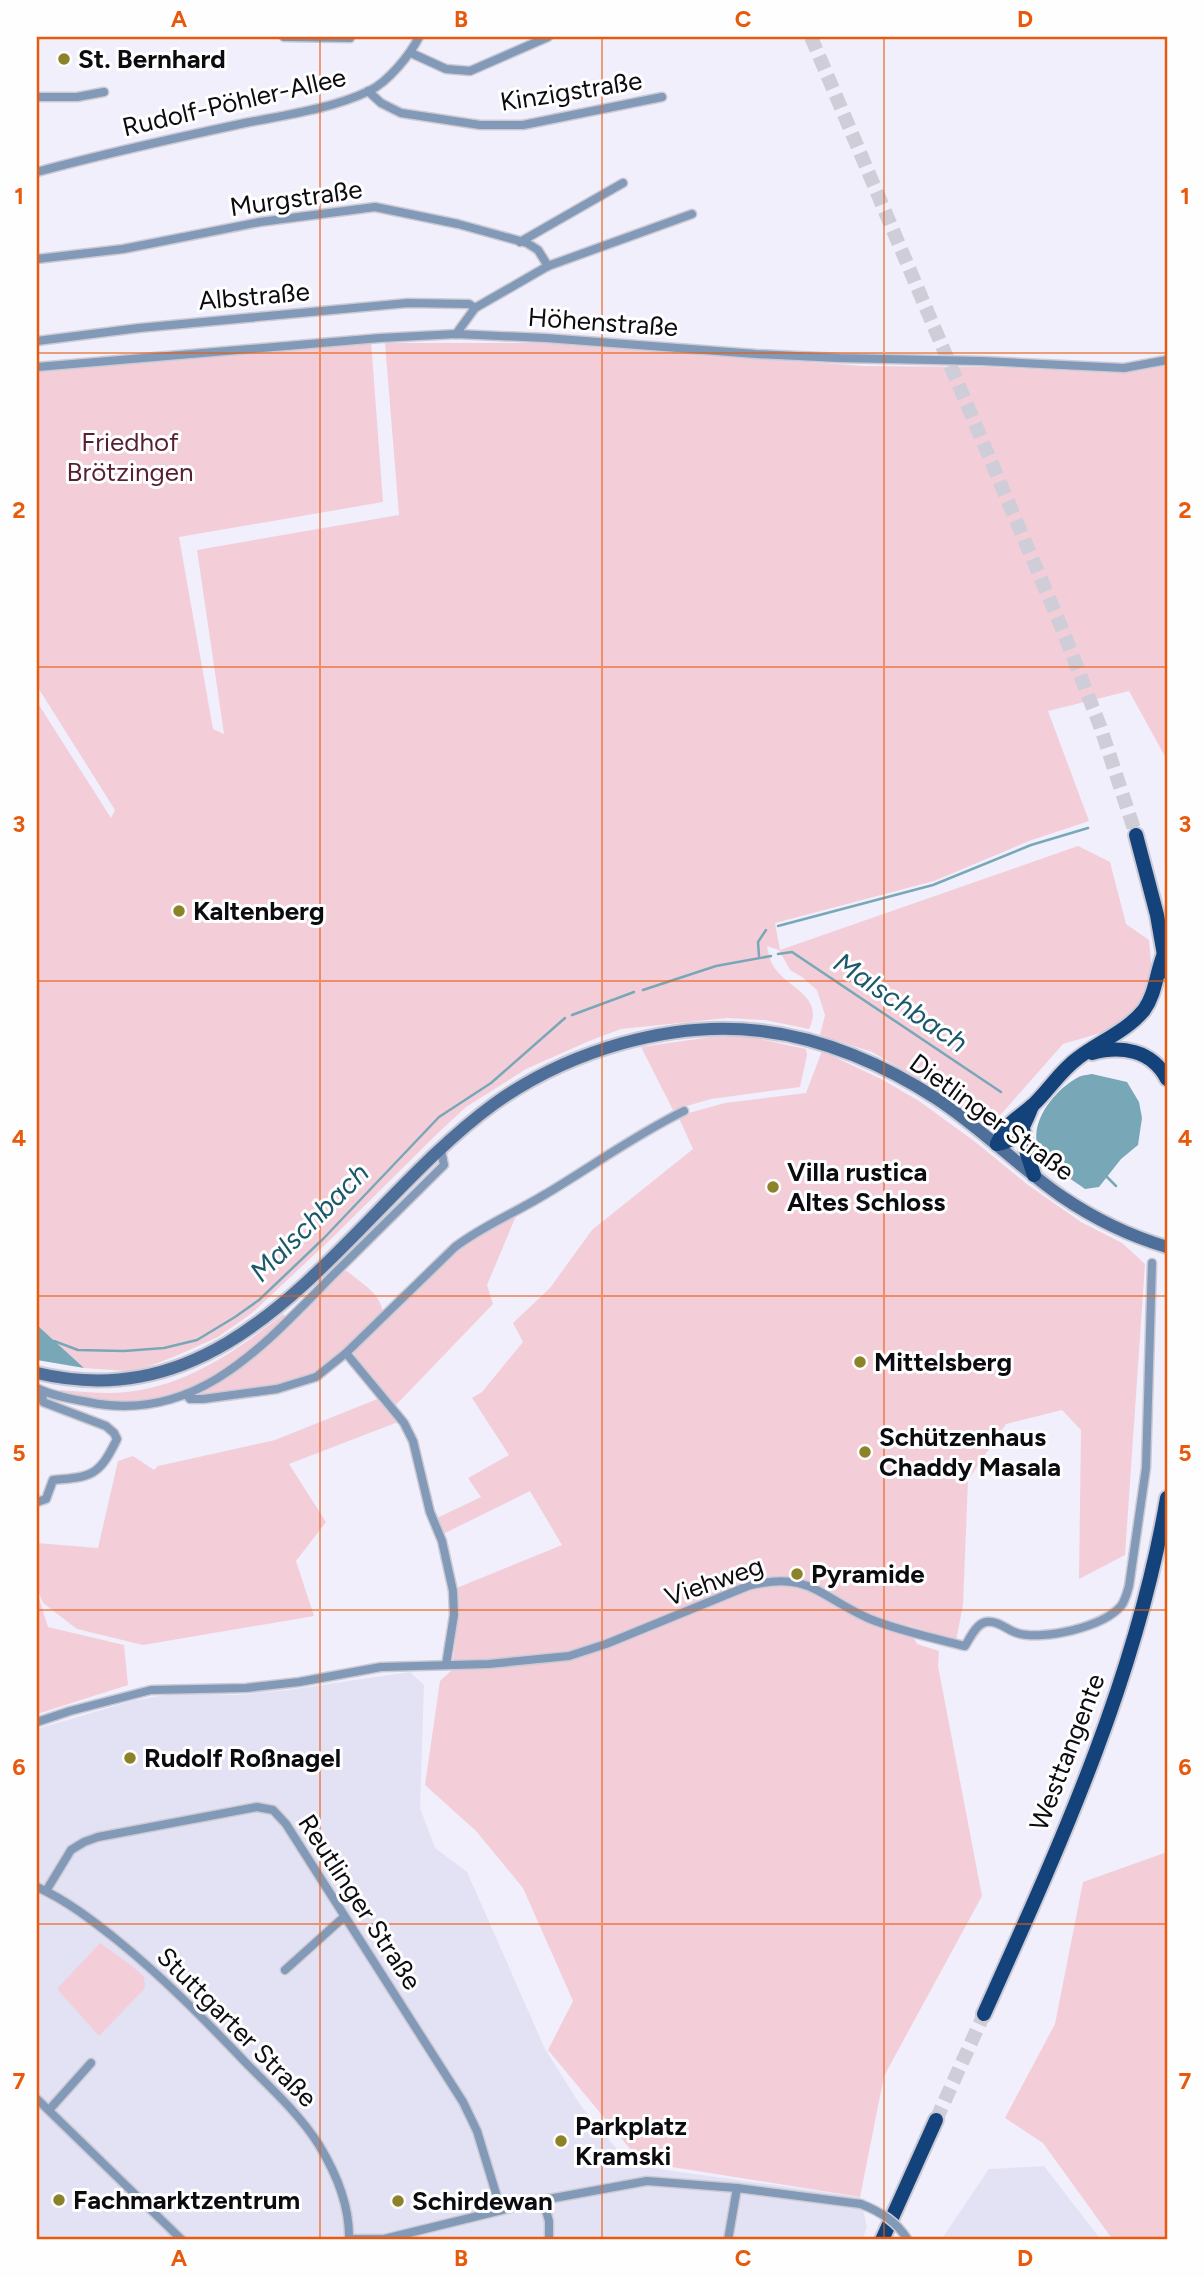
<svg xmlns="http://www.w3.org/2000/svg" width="1204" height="2277" viewBox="0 0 1204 2277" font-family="Figtree,sans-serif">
<rect width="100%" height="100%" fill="#f0effb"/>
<g fill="#e3e1f4">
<path d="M410,1672L424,1685L420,1808L435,1848L467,1872L545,2049L581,2106L630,2165L860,2197L867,2227L862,2240H37V1729L132,1701L176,1693L237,1695L288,1690Z"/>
<path d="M1044,2166L1101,2240H941L989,2169Z"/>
</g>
<g fill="#f3ced9">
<path d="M371,341L383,502L179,537L213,729L224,734L197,550L399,515L385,343H541L864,366L989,367L1125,373L1167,364V760L1129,691L1048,711L1089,821L1029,841L934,881L775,923L780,950L1078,846L1110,862L1126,924L1149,940L1152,974L1149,988L1139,1007L1123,1021L1104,1032L1063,1044L988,1129L921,1080L872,1052L820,1035L825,1015L817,990L802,977L790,970L779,950L767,946C768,952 770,961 774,967C788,989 825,996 809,1029L765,1020L727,1018L621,1029L589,1041L526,1069L466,1107L440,1131L331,1239L252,1313L218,1337L176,1356L147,1367L127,1371L84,1368L37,1325V702L111,818L115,810L37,686V372Z"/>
<path d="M711,1037H751L806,1049L807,1055L800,1087L711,1099L673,1110L641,1047Z"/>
<path d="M822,1051L883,1080L919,1101L974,1141L1028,1185L1081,1222L1122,1243L1145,1264L1125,1555L1079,1579L1081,1430L1062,1410L1006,1424L968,1480L963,1605L956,1641L907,1625L917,1644L939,1651L938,1666L982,1896L884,2076L860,2197L641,2162L548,2050L573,2001L523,1888L476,1831L425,1785L440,1681L452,1670L458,1619L454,1589L562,1545L530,1491L441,1535L435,1519L481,1497L468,1478L509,1455L472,1398L482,1392L523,1342L513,1323L550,1288L592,1230L693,1149L678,1116L725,1103L806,1093Z"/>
<path d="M515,1214L516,1216L487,1285L493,1304L395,1406L355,1359L354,1352L463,1244Z"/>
<path d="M347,1271C362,1284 383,1294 383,1316L346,1349L334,1356L315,1374L273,1387L198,1397L197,1394C255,1366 295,1317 340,1272Z"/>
<path d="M283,1314L286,1317C216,1384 158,1420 59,1392L60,1390C76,1391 93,1393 109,1393C176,1393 233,1354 283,1314Z"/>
<path d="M380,1398L398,1422L289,1464L326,1522L296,1561L314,1616L143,1645L77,1629L43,1603L37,1588V1543L98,1548L118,1461L133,1456L154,1470L158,1466L275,1440Z"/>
<path d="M37,1592L48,1627L124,1645L128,1685L37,1714Z"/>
<path d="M1167,1852V2240H1113L1043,2143L1005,2118L1055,2024L1083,1882Z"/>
<path d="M100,1943L131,1965L144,1977L145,1988L99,2036L57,1989Z"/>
</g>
<g fill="#78a7b7">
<path d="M1092,1074L1127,1082L1139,1102L1142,1118L1138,1145L1121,1159L1099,1187L1085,1189C1072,1179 1052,1169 1042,1155C1024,1128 1053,1091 1077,1078C1081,1075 1087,1075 1092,1074Z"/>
<path d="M37,1325L84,1368L37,1360Z"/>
</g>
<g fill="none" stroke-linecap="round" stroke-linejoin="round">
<g stroke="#78a7b7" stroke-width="2.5">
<path d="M778,926L933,885L1031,845L1088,828"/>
<path d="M778,954L792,952L1001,1092"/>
<path d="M759,956L758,942L766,930"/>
<path d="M643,990L716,966L771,956"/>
<path d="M572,1015L634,992"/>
<path d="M1106,1176L1116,1186"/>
<path d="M54,1341L78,1350L124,1351L164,1348L197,1340L235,1317L259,1300L324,1238L439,1117L491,1083L565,1018"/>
</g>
<g stroke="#cecdd8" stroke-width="14" stroke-dasharray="14 7" stroke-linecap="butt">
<path d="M811,37L1063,631L1100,726L1136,835"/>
<path d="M936,2120L984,2014"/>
</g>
<defs>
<g id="minor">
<path d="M284,37L350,38"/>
<path d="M411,53L446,69L470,71L548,37"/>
<path d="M368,91L381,103L401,113L480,125H523L662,97"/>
<path d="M37,97H77L104,92"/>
<path d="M37,172C106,153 175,138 245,123C286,115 331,109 369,91C388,82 410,55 419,37"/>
<path d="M520,242L623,183"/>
<path d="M37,259L123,249L260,222L375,207L458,224L527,243L538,250L548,266"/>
<path d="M456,334L475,308L548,266L692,214"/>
<path d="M37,341L139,328L408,303L469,304L475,308"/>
<path d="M37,367L380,338L456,334L546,338L756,354L839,358L982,361L1124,368L1167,360"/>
<path d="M346,1353L404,1423L413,1441L430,1512L442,1541L453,1591L454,1615L446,1665"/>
<path d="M37,1388C52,1396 72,1399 88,1402C197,1425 265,1344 334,1274C371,1237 408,1201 444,1165L441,1150"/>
<path d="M186,1394L190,1399H203L277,1389L316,1377L346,1353L455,1247C484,1225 513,1214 544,1195C591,1167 635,1135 684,1111"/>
<path d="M37,1502L46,1499L53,1480C92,1477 99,1476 117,1439L114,1433L106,1426L43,1402L42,1391"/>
<path d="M37,1722L70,1711L151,1690L246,1688L299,1682L381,1667L489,1664L569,1656L606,1644L748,1586C810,1570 819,1597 870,1619C900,1631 933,1638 965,1646C970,1638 976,1624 986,1622C998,1620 1007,1630 1017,1633C1043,1641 1103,1627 1121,1606C1125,1601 1127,1593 1129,1586L1146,1468L1152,1263"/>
<path d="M37,1887C66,1900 92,1920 117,1940C164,1978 206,2021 248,2065C273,2090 300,2115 319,2145C336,2173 350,2207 349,2240"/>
<path d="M46,1891L71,1850L84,1842L98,1837L257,1807L273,1810L286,1824L463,2102L477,2131L501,2210"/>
<path d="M285,1970L344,1917"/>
<path d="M37,2099L182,2240"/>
<path d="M49,2110L91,2063"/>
<path d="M543,2200L549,2221V2240"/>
<path d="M349,2239H384L543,2200L647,2181L737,2188L861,2204"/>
<path d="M728,2240L737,2188"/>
</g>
<path id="secondary" d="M37,1373C247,1423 351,1208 494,1104C568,1051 671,1020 761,1031C823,1038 885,1065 937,1099C981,1128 1018,1166 1061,1196C1093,1218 1130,1236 1167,1247"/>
<g id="trunk">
<path d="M1136,835L1157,915L1167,972"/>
<path d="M1092,1053C1121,1045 1152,1050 1167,1079"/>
<path d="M1023,1128L1027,1154L1034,1175"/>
<path d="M997,1144C1008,1120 1015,1121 1033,1105C1049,1090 1060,1071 1078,1058C1099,1042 1127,1031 1144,1010C1156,993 1156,973 1164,954"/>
<path d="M997,1144C1020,1140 1024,1126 1032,1106"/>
<path d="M984,2014C1059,1847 1136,1680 1167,1498"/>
<path d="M882,2240L936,2120"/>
</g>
</defs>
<use href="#minor" stroke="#cccbd5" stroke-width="11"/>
<use href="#secondary" stroke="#cccbd5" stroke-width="16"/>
<use href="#trunk" stroke="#cccbd5" stroke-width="18"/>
<use href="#minor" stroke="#8299b7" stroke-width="8"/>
<use href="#secondary" stroke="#4e6f9a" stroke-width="12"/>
<use href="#trunk" stroke="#14427a" stroke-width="14"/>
<defs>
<path id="minor-bridge" d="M861,2204C881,2212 897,2222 908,2240"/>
</defs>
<use href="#minor-bridge" stroke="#cccbd5" stroke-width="11" stroke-linecap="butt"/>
<use href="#minor-bridge" stroke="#8299b7" stroke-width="8"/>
</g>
<path fill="none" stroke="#e8590c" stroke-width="2" stroke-opacity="0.55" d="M320,37V2240M602,37V2240M884,37V2240M37,353H1167M37,667H1167M37,981H1167M37,1296H1167M37,1610H1167M37,1924H1167"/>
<g fill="#8c8229" stroke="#fefefe" stroke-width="2.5">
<circle cx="64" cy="59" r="7"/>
<circle cx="179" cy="911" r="7"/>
<circle cx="773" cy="1187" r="7"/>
<circle cx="860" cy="1362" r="7"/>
<circle cx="865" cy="1452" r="7"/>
<circle cx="797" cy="1574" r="7"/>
<circle cx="130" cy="1758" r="7"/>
<circle cx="561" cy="2141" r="7"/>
<circle cx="59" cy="2200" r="7"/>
<circle cx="398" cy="2201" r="7"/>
</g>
<g text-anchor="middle" stroke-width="6" stroke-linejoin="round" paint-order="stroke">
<g font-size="26" font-weight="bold" fill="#0c0c10" stroke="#fefefe" text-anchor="start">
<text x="78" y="68">St. Bernhard</text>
<text x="193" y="920">Kaltenberg</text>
<text x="787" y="1181">Villa rustica<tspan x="787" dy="30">Altes Schloss</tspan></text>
<text x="874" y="1371">Mittelsberg</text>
<text x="879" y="1446">Schützenhaus<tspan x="879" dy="30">Chaddy Masala</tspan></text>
<text x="811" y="1583">Pyramide</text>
<text x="144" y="1767">Rudolf Roßnagel</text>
<text x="575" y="2135">Parkplatz<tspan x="575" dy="30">Kramski</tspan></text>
<text x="73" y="2209">Fachmarktzentrum</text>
<text x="412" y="2210">Schirdewan</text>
</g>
<g font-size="26" fill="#0c0c10" stroke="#fefefe">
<text transform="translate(571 91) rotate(-9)" y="9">Kinzigstraße</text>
<text transform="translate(234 102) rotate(-13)" y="9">Rudolf-Pöhler-Allee</text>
<text transform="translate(296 198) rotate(-8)" y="9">Murgstraße</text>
<text transform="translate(254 296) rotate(-5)" y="9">Albstraße</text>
<text transform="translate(603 322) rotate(4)" y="9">Höhenstraße</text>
<text transform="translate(992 1117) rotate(36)" y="9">Dietlinger Straße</text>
<text transform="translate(714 1581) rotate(-19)" y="9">Viehweg</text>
<text transform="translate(1067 1752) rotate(-69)" y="9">Westtangente</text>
<text transform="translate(360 1902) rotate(57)" y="9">Reutlinger Straße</text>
<text transform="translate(237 2027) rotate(45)" y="9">Stuttgarter Straße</text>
</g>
<g font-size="26" fill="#561f34" stroke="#fefefe">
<text x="130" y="451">Friedhof<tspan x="130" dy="30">Brötzingen</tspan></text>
</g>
<g font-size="28" font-style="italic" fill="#1a586a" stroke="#fefefe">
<text transform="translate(901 1002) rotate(34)" y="10">Malschbach</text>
<text transform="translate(309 1222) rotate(-45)" y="10">Malschbach</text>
</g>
</g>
<rect width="1204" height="2277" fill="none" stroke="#fefefe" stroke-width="77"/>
<rect x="38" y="38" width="1128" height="2200" fill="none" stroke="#e8590c" stroke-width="2.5"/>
<g font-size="23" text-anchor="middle" font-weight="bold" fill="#e8590c">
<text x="179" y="27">A</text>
<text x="461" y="27">B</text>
<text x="743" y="27">C</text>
<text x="1025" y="27">D</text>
<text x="19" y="204">1</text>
<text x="1185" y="204">1</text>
<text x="19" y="518">2</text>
<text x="1185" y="518">2</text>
<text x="19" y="832">3</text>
<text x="1185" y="832">3</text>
<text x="19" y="1146">4</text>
<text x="1185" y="1146">4</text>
<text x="19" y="1461">5</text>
<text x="1185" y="1461">5</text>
<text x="19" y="1775">6</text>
<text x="1185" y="1775">6</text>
<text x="19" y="2089">7</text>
<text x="1185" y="2089">7</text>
<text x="179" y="2266">A</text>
<text x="461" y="2266">B</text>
<text x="743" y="2266">C</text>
<text x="1025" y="2266">D</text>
</g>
</svg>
